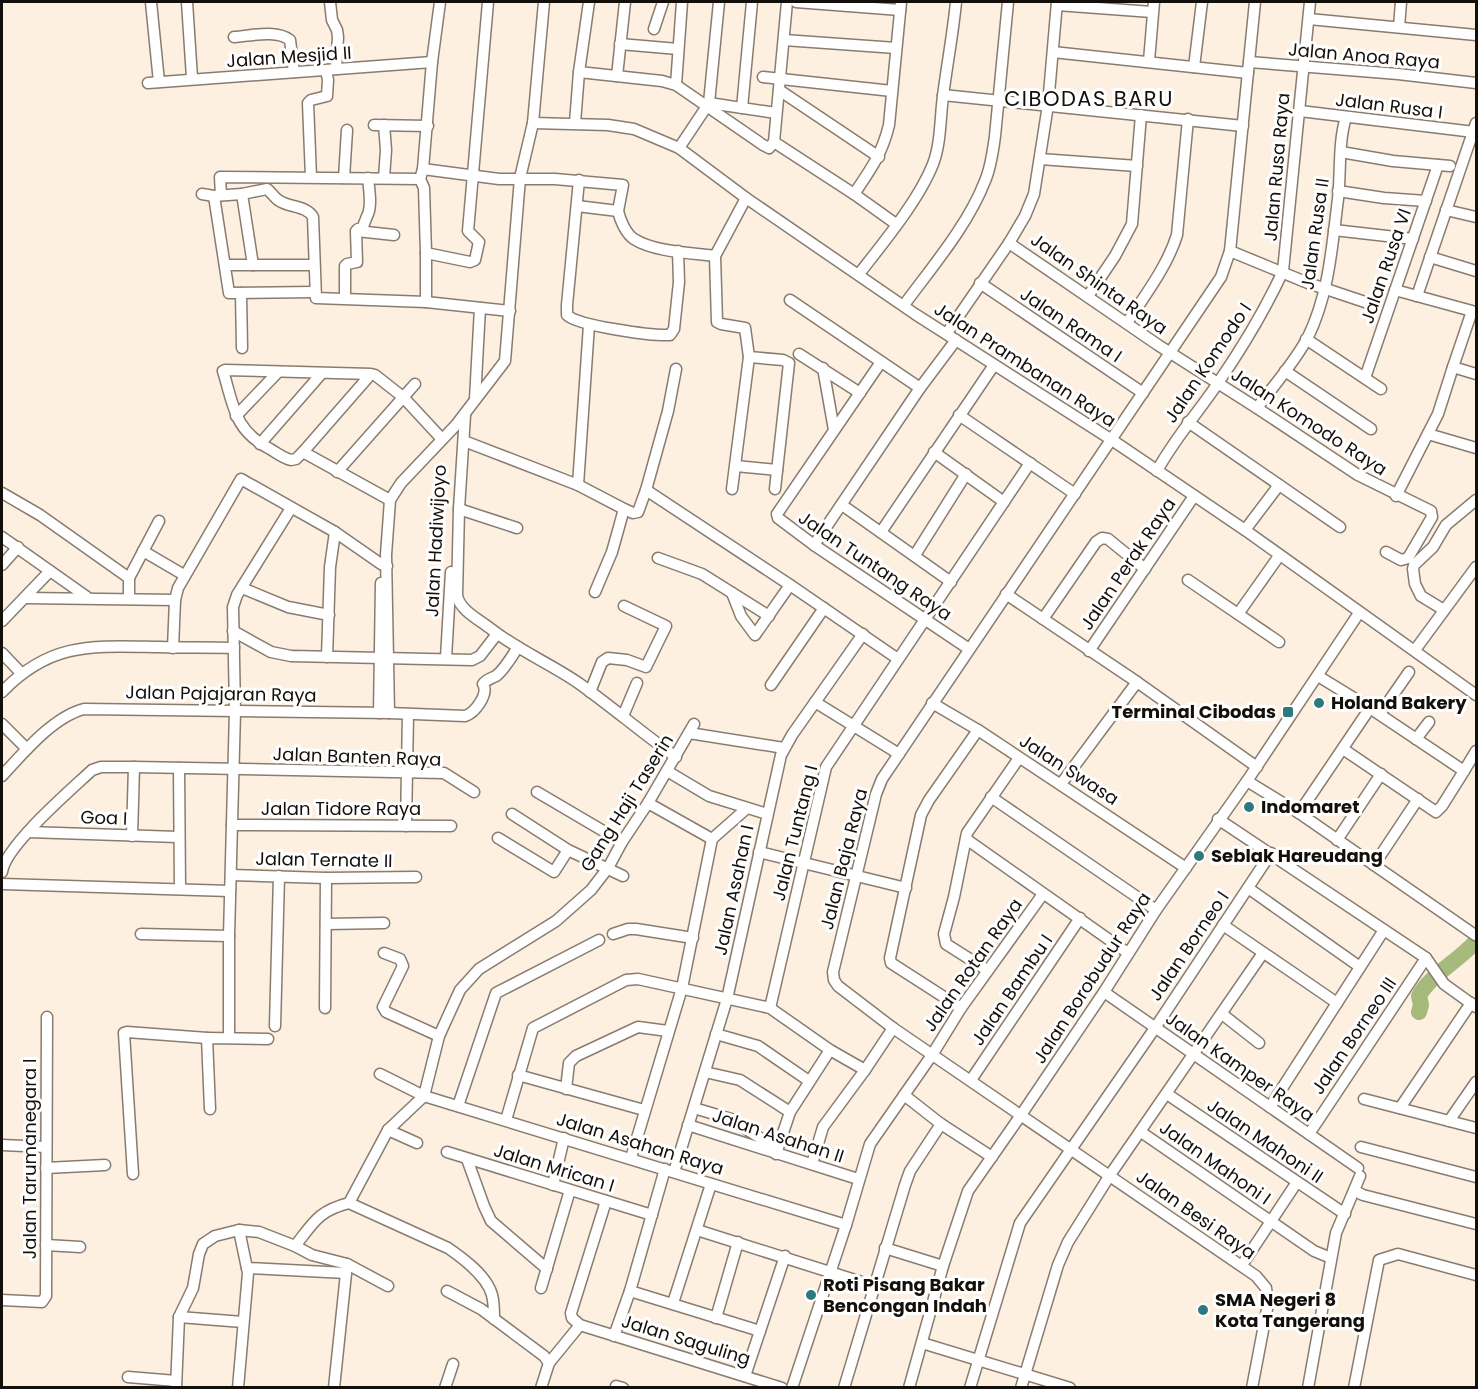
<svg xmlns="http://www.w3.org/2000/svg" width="1478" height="1389" viewBox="0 0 1478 1389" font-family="Poppins,sans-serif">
<rect width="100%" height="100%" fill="#fdf0e1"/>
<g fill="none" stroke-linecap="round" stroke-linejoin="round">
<path stroke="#a6ba7b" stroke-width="16" d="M1419,1012L1421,1005L1419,996C1428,977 1461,959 1476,941"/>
<defs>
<g id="minor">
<path d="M151,2L159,82"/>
<path d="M187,2L192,78"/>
<path d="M330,2L332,20L337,30L338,37L336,69"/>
<path d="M796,2L900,10"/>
<path d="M1057,5L1152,12"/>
<path d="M1309,19L1476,35"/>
<path d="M1399,27L1401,2"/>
<path d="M654,29L663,2"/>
<path d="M234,37C251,36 276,29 290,40L294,72"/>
<path d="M784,40L896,48"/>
<path d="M620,44L678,49"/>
<path d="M1053,52L1248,73"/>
<path d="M1149,61L1154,2"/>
<path d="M1249,62L1398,74L1476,83"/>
<path d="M1194,67L1202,2"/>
<path d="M579,72L662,81L676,85L763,145L769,148L774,142"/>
<path d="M617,76L625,2"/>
<path d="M763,77L892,91"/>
<path d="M148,83L432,62"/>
<path d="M676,85L682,2"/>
<path d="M779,90L879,157"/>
<path d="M943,95L1243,126"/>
<path d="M709,103L776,113"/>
<path d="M742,108L752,2"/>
<path d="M1300,111L1474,132"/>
<path d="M533,123L608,125L634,129L679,148L746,198L915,314L1112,440L1245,530L1476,695"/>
<path d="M575,123L579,72L589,2"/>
<path d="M374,125L428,126"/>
<path d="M774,142L854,194L896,224"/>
<path d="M774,142L787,2"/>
<path d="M679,148L709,103L719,2"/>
<path d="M1341,152L1393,161L1450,166"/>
<path d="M1040,159L1137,166"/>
<path d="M423,169L499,179H555L623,185L618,211L577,206"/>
<path d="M311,177L308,103L311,100L327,96L328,80L326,70"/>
<path d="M344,178L347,130"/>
<path d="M384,178L386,150L384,125"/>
<path d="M579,180L567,305V315C578,326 653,336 670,335L674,329L679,282L678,251"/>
<path d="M1338,191L1384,198L1426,201"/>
<path d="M202,194L214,196L242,194"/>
<path d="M854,194C871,169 882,154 889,125L901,2"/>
<path d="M221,195L220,177L420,179"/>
<path d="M214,196L229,293L314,292"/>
<path d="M1446,210L1476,217"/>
<path d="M618,211C620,220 626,234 634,239C654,252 692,253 715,256"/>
<path d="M1334,230L1413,239"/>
<path d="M357,231L394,235"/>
<path d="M1009,243L1158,345L1257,408L1358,475L1431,511L1432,517L1408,558L1401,560L1386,552"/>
<path d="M1230,251L1308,283L1368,303"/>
<path d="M426,253L470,262L475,260L479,242L468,231L488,2"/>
<path d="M1430,257L1476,271"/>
<path d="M225,265H314"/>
<path d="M253,265L242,194L267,189C271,192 274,197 278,200C289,208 306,205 313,217L316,298L426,302L510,311"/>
<path d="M859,274C883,243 919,200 933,164C941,143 940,119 943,96C947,65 953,33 956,2"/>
<path d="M980,283L1143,393"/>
<path d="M1395,290L1472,311L1453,367"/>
<path d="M241,293L242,348"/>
<path d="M1088,296L1115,256L1132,224L1141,115"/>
<path d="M1417,296L1476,123"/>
<path d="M345,298V266L347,264L357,262L356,231L358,229L363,228C364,222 366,219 368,214C372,204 369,189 368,178"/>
<path d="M790,300L920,388"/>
<path d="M426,302V253L424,188L420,179L423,169L432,62L440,2"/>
<path d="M904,305C932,267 968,225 985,181C991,167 993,151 995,136L1008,2"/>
<path d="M1127,323C1145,295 1167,267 1177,235L1188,119"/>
<path d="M947,333L1009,243L1025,216L1034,194L1048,105L1057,2"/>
<path d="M1306,339L1381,389"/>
<path d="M799,354L860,393"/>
<path d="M749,357L783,360L789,363L775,489"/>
<path d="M881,362L777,514L778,518L814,545L969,649"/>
<path d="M823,368L834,430"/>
<path d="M676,369L668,411L646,490L790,585L898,659"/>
<path d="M1285,371L1371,429"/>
<path d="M371,374L303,452L296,459L291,460C283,458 277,453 270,449C234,430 234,407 223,371L225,370L371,374L375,375L403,397L441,438"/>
<path d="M1365,378L1438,165"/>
<path d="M475,399L480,308"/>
<path d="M1257,408C1274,385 1295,362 1308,337C1329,294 1332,246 1338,199C1341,172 1338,143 1346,117"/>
<path d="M465,415L459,509L457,595C459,610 480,620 491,629C518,650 549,663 577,682C611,706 642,733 676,757"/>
<path d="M959,415L1075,494"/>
<path d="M236,416L278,372"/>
<path d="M1188,422L1340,527"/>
<path d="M1428,434L1476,448"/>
<path d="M464,441L578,485L589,325"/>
<path d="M260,444L322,373"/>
<path d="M303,452L390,500"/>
<path d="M934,452L1004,502"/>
<path d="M736,466L777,470"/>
<path d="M1157,471C1174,439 1198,413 1218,383C1242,348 1265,310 1283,271L1310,2"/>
<path d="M337,472L415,384"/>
<path d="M578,485L624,509"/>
<path d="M732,489L749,357L745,328L721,324L717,322L715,256L746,198"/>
<path d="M2,493L40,515L129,578"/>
<path d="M1396,496L1438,414L1453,367L1476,374"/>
<path d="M842,505L951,582"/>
<path d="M459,509L517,528"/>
<path d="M1245,530L1279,485"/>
<path d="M881,532L994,365"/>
<path d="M2,537L87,597"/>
<path d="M814,545L920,388L956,340"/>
<path d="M143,551L184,575"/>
<path d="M915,555L966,474"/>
<path d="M658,558L702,574L769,616"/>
<path d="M2,565L18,547"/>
<path d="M1188,580L1279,642"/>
<path d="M242,588L288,607L329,615"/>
<path d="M595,592L612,552L624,509L633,513L638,512L646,490"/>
<path d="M732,593L741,616L755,635L790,585"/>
<path d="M1006,594L1137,682L1257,767"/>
<path d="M26,598L175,600"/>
<path d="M129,599V578L159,521"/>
<path d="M1444,610L1421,596L1415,584L1413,569L1414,565L1433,547L1446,525L1476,500"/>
<path d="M1238,614L1279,556"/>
<path d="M1043,619L1096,542L1102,538L1108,539L1145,569"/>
<path d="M2,621L50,571"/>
<path d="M233,631L271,652L291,656L472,660L480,656L497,634"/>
<path d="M173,648L175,600L178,588L241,479L335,532L381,564L387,566"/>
<path d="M1415,650L1476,567"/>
<path d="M1089,651L1194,496"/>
<path d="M2,653L21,673"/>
<path d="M327,657L330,567L335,532"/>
<path d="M446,658L451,572"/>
<path d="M1318,676L1370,708L1464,771L1476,751"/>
<path d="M771,685L824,608"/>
<path d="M2,692C51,641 94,646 160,647C184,648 209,647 234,648"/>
<path d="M590,692L602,662L608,658L627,660L646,667L666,626L624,606"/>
<path d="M815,702L899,754"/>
<path d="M932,703L978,730L1186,868"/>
<path d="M379,713L381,583"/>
<path d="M389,713L386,555L390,500L401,483L456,425L505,361L520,178L533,123L544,2"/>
<path d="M1380,714L1409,672"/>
<path d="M623,716L637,683"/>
<path d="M2,724L27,749"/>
<path d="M689,733L784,748"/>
<path d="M1416,739L1429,722"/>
<path d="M1343,749L1436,812L1442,806L1464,771"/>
<path d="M179,768L180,889"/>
<path d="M667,771L709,796L767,814"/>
<path d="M2,776C23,753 53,717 84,709L389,713L465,716C475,713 489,694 483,684C487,679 490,679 496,676C505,669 512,656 518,647"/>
<path d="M1247,781L1299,813L1475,935"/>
<path d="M1061,784L1137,682"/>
<path d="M537,792L622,842"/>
<path d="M991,797L1156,910"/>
<path d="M648,803L712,839"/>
<path d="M1299,813L1370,708"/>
<path d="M512,814L568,850L623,876"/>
<path d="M1218,819L1426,958L1444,984L1476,1007"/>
<path d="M232,825L451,826"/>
<path d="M406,826L408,714"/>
<path d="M28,832L178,837"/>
<path d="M132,836L134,767"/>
<path d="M498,838L554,872L568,850"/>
<path d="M712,839L746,809"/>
<path d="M966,839L1128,953"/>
<path d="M1337,840L1381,774"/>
<path d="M759,852L906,888"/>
<path d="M1374,865L1418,799"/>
<path d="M2,872C5,846 71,790 92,770L101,767H134L444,773L474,792"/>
<path d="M231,875L326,878L416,877"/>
<path d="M2,884L230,891"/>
<path d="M1248,888L1360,967"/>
<path d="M326,924L384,923"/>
<path d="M1223,925L1337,1003"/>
<path d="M141,934L229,936"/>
<path d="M613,934L628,929H636L693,938"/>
<path d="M384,953L400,959L403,966L383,1007L386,1012L439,1036"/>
<path d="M987,970L946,944L944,934L954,897L967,833L1019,758"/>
<path d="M1104,992L1358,1168"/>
<path d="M325,1008L326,878"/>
<path d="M770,1008L826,767L1030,463"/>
<path d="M961,1008L891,963L890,958L921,815L929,800L978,730"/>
<path d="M1222,1014L1259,1043"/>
<path d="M275,1026L279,876"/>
<path d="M716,1034L758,1046L809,1081"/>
<path d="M229,1038V936L235,711L233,607L237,595L291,508"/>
<path d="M705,1072L740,1080L790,1112"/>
<path d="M380,1074L424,1096L846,1225"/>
<path d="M518,1075L644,1110"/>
<path d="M971,1080L1080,918"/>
<path d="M566,1089L569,1063L576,1056L638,1027L668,1031"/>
<path d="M1167,1094L1345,1214"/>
<path d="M904,1095L941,1124L992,1157"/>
<path d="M1364,1099L1476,1128"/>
<path d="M458,1106L496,993L599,940"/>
<path d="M1270,1107L1384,930"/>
<path d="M694,1108L731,1119L777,1149"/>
<path d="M1400,1108L1471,1003"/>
<path d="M210,1109L207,1038L268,1039"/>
<path d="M506,1120L533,1028L626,980L638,979L770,1008L830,1050L865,1070"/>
<path d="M1449,1121L1476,1082"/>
<path d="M688,1125L858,1179"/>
<path d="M388,1130L417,1143"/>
<path d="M1141,1132L1314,1251L1331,1258"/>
<path d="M1309,1134L1426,958"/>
<path d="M2,1145L46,1147"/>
<path d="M1361,1147L1476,1177"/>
<path d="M447,1152L652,1215"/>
<path d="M776,1154L790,1112L830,1050"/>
<path d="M631,1158L682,988L712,839"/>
<path d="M467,1159L484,1206L491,1221L547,1269"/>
<path d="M812,1164L823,1127L865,1070L893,1028"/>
<path d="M46,1168L105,1165"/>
<path d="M674,1172L727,999L781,755L792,735L863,634"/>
<path d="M133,1174L124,1033L127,1032L207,1038"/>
<path d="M553,1185L564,1138"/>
<path d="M1355,1191L1363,1195L1476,1224"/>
<path d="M606,1201L571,1313L572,1318L580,1325L782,1388"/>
<path d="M349,1203L448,1248C464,1259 487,1276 492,1295C494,1302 494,1311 494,1319"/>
<path d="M697,1230L874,1286"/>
<path d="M46,1245L80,1247"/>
<path d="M295,1246L312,1255L347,1264L334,1388"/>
<path d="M885,1248L943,1266"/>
<path d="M347,1264L388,1286"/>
<path d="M1242,1265L1297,1182"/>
<path d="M247,1268L346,1273"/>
<path d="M541,1288L570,1190"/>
<path d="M447,1291L481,1309L544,1356L549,1363L580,1325"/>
<path d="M630,1291L760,1331"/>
<path d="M2,1300L42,1302L46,1296L47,1017"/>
<path d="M673,1303L711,1184"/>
<path d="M179,1317L243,1322"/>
<path d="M716,1318L738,1242"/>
<path d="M614,1336L630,1291L665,1169"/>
<path d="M922,1343L1070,1388"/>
<path d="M745,1376L785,1256"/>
<path d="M128,1377L176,1381"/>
<path d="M616,1386L623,1388"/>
<path d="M176,1388L179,1317L193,1288L199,1254L203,1244L215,1236L239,1230L259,1232L295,1246C314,1222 318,1211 349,1203L388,1130L424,1096L439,1036L460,990L479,969L556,921L591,890L608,868L622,842L648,803L694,724"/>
<path d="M238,1388L248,1273L239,1230"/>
<path d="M445,1388L453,1364"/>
<path d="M541,1388L549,1363"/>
<path d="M792,1388L846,1225L870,1144L932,1055L961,1008L1043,894"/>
<path d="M844,1388L905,1185L910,1171L941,1124"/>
<path d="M909,1388L943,1266L968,1191L1021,1115L1104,992L1156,910L1247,781L1359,613"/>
<path d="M970,1388L1020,1223L1155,1028L1271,853"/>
<path d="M1021,1388L1058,1265L1068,1242L1110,1175L1263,953"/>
<path d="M1252,1388L1268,1304L1266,1288L1256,1276L893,1028L838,986L834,980L833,972L876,794L882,779L1221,277L1230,251L1255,2"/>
<path d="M1308,1388L1336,1233L1360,1176"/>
<path d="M1354,1388L1379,1260L1398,1254L1476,1275"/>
</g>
</defs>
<use href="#minor" stroke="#887c70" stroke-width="13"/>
<use href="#minor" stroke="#fff" stroke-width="10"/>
</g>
<g fill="#2f797e" stroke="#fff" stroke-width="2">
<circle cx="1319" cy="703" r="6"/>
<rect x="1282" y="706" width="12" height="12" rx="3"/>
<circle cx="1249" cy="807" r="6"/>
<circle cx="1199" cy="856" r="6"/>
<circle cx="811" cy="1295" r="6"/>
<circle cx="1203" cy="1310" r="6"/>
</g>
<g text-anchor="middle" stroke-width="6" stroke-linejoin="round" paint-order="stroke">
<g font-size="18" fill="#130f0a" stroke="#fff">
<text transform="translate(1364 56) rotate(5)" y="6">Jalan Anoa Raya</text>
<text transform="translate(289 57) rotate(-4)" y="6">Jalan Mesjid II</text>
<text transform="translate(1389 106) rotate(7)" y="6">Jalan Rusa I</text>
<text transform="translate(1277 167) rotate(-85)" y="6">Jalan Rusa Raya</text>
<text transform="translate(1315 234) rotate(-82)" y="6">Jalan Rusa II</text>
<text transform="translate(1386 266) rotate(-71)" y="6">Jalan Rusa VI</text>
<text transform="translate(1099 284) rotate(35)" y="6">Jalan Shinta Raya</text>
<text transform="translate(1071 325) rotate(34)" y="6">Jalan Rama I</text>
<text transform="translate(1208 363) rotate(-56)" y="6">Jalan Komodo I</text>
<text transform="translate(1025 365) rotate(33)" y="6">Jalan Prambanan Raya</text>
<text transform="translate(1309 422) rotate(33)" y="6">Jalan Komodo Raya</text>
<text transform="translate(436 541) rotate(-87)" y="6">Jalan Hadiwijoyo</text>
<text transform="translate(1128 564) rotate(-56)" y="6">Jalan Perak Raya</text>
<text transform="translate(875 566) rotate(34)" y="6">Jalan Tuntang Raya</text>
<text transform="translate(221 694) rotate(1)" y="6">Jalan Pajajaran Raya</text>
<text transform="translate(357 757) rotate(2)" y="6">Jalan Banten Raya</text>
<text transform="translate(1069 770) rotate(33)" y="6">Jalan Swasa</text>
<text transform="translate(627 803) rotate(-58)" y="6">Gang Haji Taserin</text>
<text x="341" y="815">Jalan Tidore Raya</text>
<text transform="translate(104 818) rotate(2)" y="6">Goa I</text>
<text transform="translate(795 833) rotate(-76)" y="6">Jalan Tuntang I</text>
<text transform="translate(844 859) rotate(-76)" y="6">Jalan Baja Raya</text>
<text transform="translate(324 860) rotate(1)" y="6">Jalan Ternate II</text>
<text transform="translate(734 890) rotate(-78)" y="6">Jalan Asahan I</text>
<text transform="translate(1189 946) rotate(-56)" y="6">Jalan Borneo I</text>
<text transform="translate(973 965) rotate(-55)" y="6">Jalan Rotan Raya</text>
<text transform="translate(1092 978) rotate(-57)" y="6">Jalan Borobudur Raya</text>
<text transform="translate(1012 990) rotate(-56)" y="6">Jalan Bambu I</text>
<text transform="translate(1354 1036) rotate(-56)" y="6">Jalan Borneo III</text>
<text transform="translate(1240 1067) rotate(35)" y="6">Jalan Kamper Raya</text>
<text transform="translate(778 1136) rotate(18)" y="6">Jalan Asahan II</text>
<text transform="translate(1265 1141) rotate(34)" y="6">Jalan Mahoni II</text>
<text transform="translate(640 1144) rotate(17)" y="6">Jalan Asahan Raya</text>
<text transform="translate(30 1159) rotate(-90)" y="6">Jalan Tarumanegara I</text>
<text transform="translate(1215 1163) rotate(35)" y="6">Jalan Mahoni I</text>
<text transform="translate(554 1168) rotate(17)" y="6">Jalan Mrican I</text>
<text transform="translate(1196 1215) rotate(35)" y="6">Jalan Besi Raya</text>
<text transform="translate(686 1340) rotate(17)" y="6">Jalan Saguling</text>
</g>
<g font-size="18" font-weight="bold" fill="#130f0a" stroke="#fff" text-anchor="start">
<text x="1331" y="709">Holand Bakery</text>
<text x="1276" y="718" text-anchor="end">Terminal Cibodas</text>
<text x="1261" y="813">Indomaret</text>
<text x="1211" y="862">Seblak Hareudang</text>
<text x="823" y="1291">Roti Pisang Bakar<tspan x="823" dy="21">Bencongan Indah</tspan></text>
<text x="1215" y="1306">SMA Negeri 8<tspan x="1215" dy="21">Kota Tangerang</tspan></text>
</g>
<g font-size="21" letter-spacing="1.5" fill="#130f0a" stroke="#fff">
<text x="1089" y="106">CIBODAS BARU</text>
</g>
</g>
<rect width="1478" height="1389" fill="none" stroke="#130f0a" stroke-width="6"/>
</svg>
